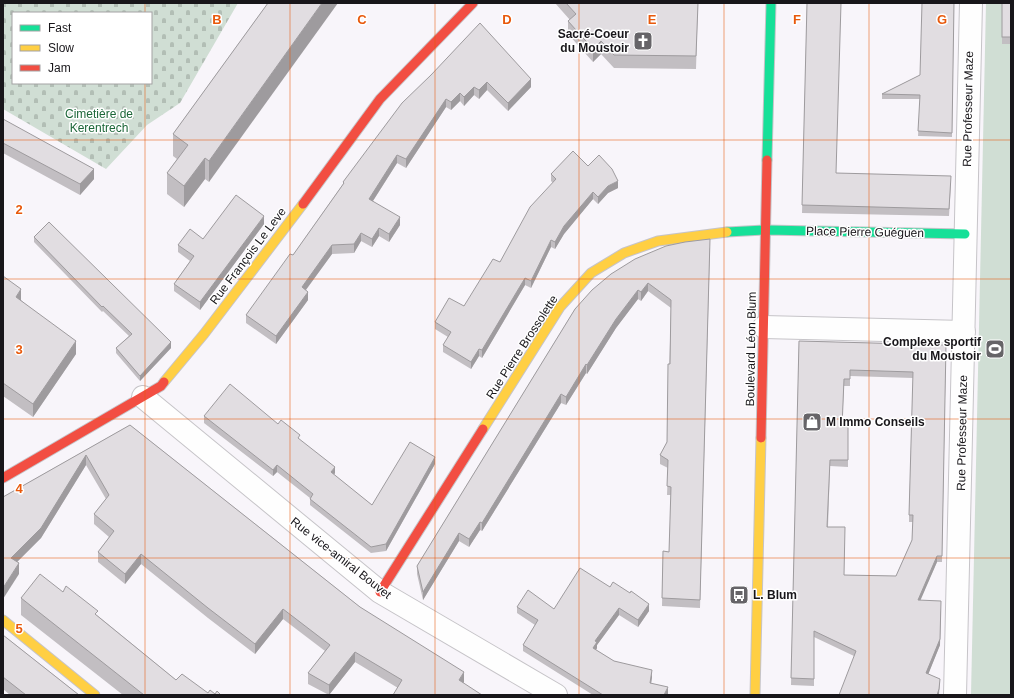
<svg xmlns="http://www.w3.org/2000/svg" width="1014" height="698" viewBox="0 0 1014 698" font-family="Helvetica,sans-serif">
<defs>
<pattern id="cemetery-stones" width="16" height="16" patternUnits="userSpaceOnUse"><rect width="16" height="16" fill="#d0ded4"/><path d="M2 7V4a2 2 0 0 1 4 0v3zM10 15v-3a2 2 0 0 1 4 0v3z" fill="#b2beb5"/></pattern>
</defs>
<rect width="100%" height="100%" fill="#f8f5fa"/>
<path fill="url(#cemetery-stones)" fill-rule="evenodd" d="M3,3H238L180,103L147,125L106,169L3,109ZM13,13H151V83H13Z"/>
<path fill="#d0ded4" d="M986,3H1011V695H971Z"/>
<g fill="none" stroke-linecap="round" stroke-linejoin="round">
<defs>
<g id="street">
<path d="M764,327L964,332"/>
<path d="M143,397L380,592L556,695"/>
<path d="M955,695C961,464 965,234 971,3"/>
</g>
<g id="fast">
<path d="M767,160L771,3"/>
<path d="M727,232L766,230L965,234"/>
</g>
<g id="slow">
<path d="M164,382L204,334L303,204"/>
<path d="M483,429L560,307L591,273L624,253L658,241L727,232"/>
<path d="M3,620L95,695"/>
<path d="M755,695L761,438"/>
</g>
<g id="jam">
<path d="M303,204L380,99L473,3"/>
<path d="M761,438L767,160"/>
<path d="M3,478L161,386L164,382"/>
<path d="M380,592L483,429"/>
</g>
</defs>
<use href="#street" stroke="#c6c4c8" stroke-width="24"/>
<use href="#fast" stroke="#c6c4c8" stroke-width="11"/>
<use href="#slow" stroke="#c6c4c8" stroke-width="11"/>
<use href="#jam" stroke="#c6c4c8" stroke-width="11"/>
<use href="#street" stroke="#fefefe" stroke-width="22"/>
<use href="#fast" stroke="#16e098" stroke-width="9"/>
<use href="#slow" stroke="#ffcf43" stroke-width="9"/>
<use href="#jam" stroke="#f24e42" stroke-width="9"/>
</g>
<g fill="#c2bec2" fill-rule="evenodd">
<path d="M268,3L209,182L205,179L184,207L167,194V173L177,159L173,156V134Z"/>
<path d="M555,3H698L696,69L614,68L601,54L593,62L568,34V21L570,20Z"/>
<path d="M807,3L836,173L951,183L949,216L802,213Z"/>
<path d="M954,3L952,137L918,136L920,99H882V94L920,75Z"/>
<rect x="1002" y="3" width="9" height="41"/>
<path d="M431,75L531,87L508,111L487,90L479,99L474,95L464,106L460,101L451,110L446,107L406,168L397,163L373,201L400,225L389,242L379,236L372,247L361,241L354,253L332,254L306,290L308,300L276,344L246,323V315L293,255L343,184V182Z"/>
<path d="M3,119L94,179L80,195L3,153Z"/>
<path d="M588,166L618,188L608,193L598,204L593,199L564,234L555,249L551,247L531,288L525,285L482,358L479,356L471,369L443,352V345L448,337L435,329V322L464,306L500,262L553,183L551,181V174Z"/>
<path d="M264,224L200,310L174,291V284L190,261L178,252V245Z"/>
<path d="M34,237L171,348L140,381L116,353V348L129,336L103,311L102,312L34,242Z"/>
<path d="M710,248L700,608L662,606L663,551L669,552L671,495H667L668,468L660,464V455L667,442L671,308L648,291L641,301L638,299L616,328L587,374L586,373L566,405L561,403L482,531L480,530L469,547L459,541L423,600L417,574V566L575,309Z"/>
<path d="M3,276L21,300L76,354L33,417L3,396Z"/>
<path d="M799,341L946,345L942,562H937L920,600L940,645L928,674L854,656L814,637V686L791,685ZM850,376L913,378L909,515V522H913L912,540L896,576L844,575L828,527L830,466L848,467V427H842L844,386H850Z"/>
<path d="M204,416L278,424L300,440L335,473L334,475L372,505L435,464L386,551L371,553L310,505V498L277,472L273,476L204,423Z"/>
<path d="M130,425L360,607L464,682L463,683L398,688L355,662L329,695L308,684V673L325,651L283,619L255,654L208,618L141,564L125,584L98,562V552L109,537L94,524V514L106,499L86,465L41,538L17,562L19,574L3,497Z"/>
<path d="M610,587L649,611L638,627L619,615L597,645V648L596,650L614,661L652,677L651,684L668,694L667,695H593L523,651V645L535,625L517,613V607L554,609Z"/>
<path d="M63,592L98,616L176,680L208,693L221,695H123L21,615V598Z"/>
<path d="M3,635L79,695H10L3,689Z"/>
</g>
<g fill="#9e9b9e">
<path d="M322,3H338L209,182V161Z"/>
<path d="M601,41V54L593,62V49Z"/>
<path d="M531,79V87L508,111V103Z"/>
<path d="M487,82V90L479,99V90Z"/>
<path d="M474,87V95L464,106V97Z"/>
<path d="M460,93V101L451,110V102Z"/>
<path d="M446,99V107L406,168V159Z"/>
<path d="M397,155V163L369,207V199Z"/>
<path d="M205,158V179L184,207V186Z"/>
<path d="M94,169V179L80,195V184Z"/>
<path d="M618,181V188L608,193L598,204V197L608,186Z"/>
<path d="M593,192V199L564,234L555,249V242L564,226Z"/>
<path d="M264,216V224L200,310V302Z"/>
<path d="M400,217V225L389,242V234Z"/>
<path d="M379,228V236L372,247V239Z"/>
<path d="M361,233V241L354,253V244Z"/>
<path d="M551,240V247L531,288V281Z"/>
<path d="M332,245V254L302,295V287Z"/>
<path d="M525,278V285L482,358V350Z"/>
<path d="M648,283V291L641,301V292Z"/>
<path d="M21,289V302L16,297Z"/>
<path d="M638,290V299L616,328L587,374V365L616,319Z"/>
<path d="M308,292V300L276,344V336Z"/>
<path d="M76,341V354L33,417V404Z"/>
<path d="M171,342V348L140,381V376Z"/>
<path d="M479,349V356L471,369V362Z"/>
<path d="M586,364V373L566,405V397Z"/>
<path d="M561,394V403L482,531V523Z"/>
<path d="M86,455V465L41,538L11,568V558Z"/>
<path d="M435,457V464L386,551V544Z"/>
<path d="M277,465V472L273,476V470Z"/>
<path d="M335,467V473L331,479V472Z"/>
<path d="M480,522V530L469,547V539Z"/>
<path d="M459,533V541L423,600V592Z"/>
<path d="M141,554V564L125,584V574Z"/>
<path d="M937,556V562L918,606V600Z"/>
<path d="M19,563V574L3,599V588Z"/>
<path d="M649,604V611L638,627V620Z"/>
<path d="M619,608V615L597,645V648L593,655V648L595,641Z"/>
<path d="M941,608L940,645L926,680V673Z"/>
<path d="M283,609V619L255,654V644Z"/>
<path d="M355,652V662L329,695V685Z"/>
<path d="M652,670V677L650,690V683Z"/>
<path d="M464,672V682L459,690V680Z"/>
<path d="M940,679L939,695H937Z"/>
<path d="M668,687V694L667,695H664Z"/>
</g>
<g fill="#e1dde1" stroke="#9e9b9e" fill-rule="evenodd">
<path d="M268,3H322L209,161L205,158L184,186L167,173L188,145L173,134Z"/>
<path d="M566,3H698L696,56L614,55L601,41L593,49L568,21L576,14Z"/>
<path d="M807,3H841L836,173L951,176L949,209L802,205Z"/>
<path d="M922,3H954L952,133L918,131L920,95L882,94L920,75Z"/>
<rect x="1002" y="3" width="9" height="34"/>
<path d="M480,23L531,79L508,103L487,82L479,90L474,87L464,97L460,93L451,102L446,99L406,159L397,155L369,199L400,217L389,234L379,228L372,239L361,233L354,244L332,245L302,287L308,292L276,336L246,315L290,254L293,255L344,183L343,182L402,103L431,75Z"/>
<path d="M3,119L94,169L80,184L3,143Z"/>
<path d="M573,151L588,166L599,155L612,169L618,181L608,186L598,197L593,192L564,226L555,242L551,240L531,281L525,278L482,350L479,349L471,362L443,345L451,332L435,322L449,298L464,306L493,259L500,262L530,207L556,179L551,174Z"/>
<path d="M236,195L264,216L200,302L174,284L194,256L178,245L190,229L203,239Z"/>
<path d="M49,222L171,342L140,376L116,348L132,334L103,306L102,307L34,237Z"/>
<path d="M710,239L700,600L662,598L663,551L669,552L671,487L667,486L668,460L660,455L667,442L668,364H670L671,300L648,283L641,292L638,290L616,319L587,365L586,364L566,397L561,394L482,523L480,522L469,539L459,533L423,592L417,566L575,309L592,290L611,274L635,259L666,246L685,242Z"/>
<path d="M3,276L21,289L16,297L76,341L33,404L3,383Z"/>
<path d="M799,341L946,345L942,556H937L918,600L941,601L940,639L926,673L940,679L939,689L937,695H839L856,651L814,631V679L791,678ZM850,370L913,372L909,515H913L912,540L896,576L844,575L845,527H827L830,460H848V427H842L844,379H850Z"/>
<path d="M230,384L278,424L281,420L300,435L298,438L335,467L331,472L372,505L410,442L435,457L386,544L371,547L310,499L313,494L277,465L273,470L204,416Z"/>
<path d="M130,425L360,607L464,672L459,680L482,695H393L402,680L355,652L329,685L308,673L330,645L283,609L255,644L208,608L141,554L125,574L98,552L114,531L94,514L109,495L86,455L41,528L11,558L19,563L3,588V497Z"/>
<path d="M580,568L610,587L613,582L630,593L631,591L649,604L638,620L619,608L595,641L597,642L593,648L614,661L652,670L650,683L668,687L664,695H603L523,645L538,620L517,607L528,590L554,609Z"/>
<path d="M40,574L63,592L66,586L98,611L95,614L176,680L182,674L208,693L210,690L215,694L217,691L221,695H144L21,598Z"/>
<path d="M3,635L79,695H26L3,677Z"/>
</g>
<path fill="none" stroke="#e8590c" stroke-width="1" stroke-opacity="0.55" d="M145,3V13M290,3V695M435,3V695M579,3V695M724,3V695M869,3V695M145,83V695M3,140H1011M3,279H1011M3,419H1011M3,558H1011"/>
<defs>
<symbol id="church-square" viewBox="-11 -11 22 22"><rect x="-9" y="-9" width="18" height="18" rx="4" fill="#666468" stroke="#fff"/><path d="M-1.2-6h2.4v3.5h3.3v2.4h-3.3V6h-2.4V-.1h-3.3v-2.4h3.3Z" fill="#fff"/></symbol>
<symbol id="stadium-square" viewBox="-11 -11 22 22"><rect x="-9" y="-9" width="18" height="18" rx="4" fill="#666468" stroke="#fff"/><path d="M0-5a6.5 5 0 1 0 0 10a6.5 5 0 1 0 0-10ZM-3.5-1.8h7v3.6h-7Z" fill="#fff"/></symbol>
<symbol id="shop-square" viewBox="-11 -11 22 22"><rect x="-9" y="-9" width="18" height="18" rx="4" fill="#666468" stroke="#fff"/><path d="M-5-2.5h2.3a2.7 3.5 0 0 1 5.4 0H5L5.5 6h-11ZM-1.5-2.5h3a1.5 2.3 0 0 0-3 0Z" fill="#fff"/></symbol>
<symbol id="bus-square" viewBox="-11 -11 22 22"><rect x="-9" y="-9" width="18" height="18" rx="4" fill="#666468" stroke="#fff"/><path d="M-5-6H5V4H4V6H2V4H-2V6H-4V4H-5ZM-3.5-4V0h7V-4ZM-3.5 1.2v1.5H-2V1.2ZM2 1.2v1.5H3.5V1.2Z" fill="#fff"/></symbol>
</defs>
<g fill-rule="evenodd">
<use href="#church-square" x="632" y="30" width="22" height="22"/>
<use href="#stadium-square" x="984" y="338" width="22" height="22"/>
<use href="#shop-square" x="801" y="411" width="22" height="22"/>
<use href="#bus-square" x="728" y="584" width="22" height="22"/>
</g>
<g text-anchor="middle" stroke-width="3" stroke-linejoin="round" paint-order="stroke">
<g font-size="12" font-weight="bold" fill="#18161a" stroke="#fff" text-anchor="end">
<text x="629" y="38">Sacré-Coeur<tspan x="629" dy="14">du Moustoir</tspan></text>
<text x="981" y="346">Complexe sportif<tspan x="981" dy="14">du Moustoir</tspan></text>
<text x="826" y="426" text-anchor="start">M Immo Conseils</text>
<text x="753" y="599" text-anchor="start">L. Blum</text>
</g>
<g font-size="12" fill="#18161a" stroke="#fff">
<text transform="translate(968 109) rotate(-89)" y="4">Rue Professeur Maze</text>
<text transform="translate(865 232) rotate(1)" y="4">Place Pierre Guéguen</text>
<text transform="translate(248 256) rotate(-53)" y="4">Rue François Le Leve</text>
<text transform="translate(522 347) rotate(-57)" y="4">Rue Pierre Brossolette</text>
<text transform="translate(751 349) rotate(-89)" y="4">Boulevard Léon Blum</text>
<text transform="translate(962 433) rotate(-89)" y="4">Rue Professeur Maze</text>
<text transform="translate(341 558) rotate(38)" y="4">Rue vice-amiral Bouvet</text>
</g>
<g font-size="12" fill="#1d6739" stroke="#fff">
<text x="99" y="118">Cimetière de<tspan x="99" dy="14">Kerentrech</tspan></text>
</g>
</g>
<g font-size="13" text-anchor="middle" font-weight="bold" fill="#e8590c" stroke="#fff" stroke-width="3" stroke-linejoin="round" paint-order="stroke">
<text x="217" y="24">B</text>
<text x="362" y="24">C</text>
<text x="507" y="24">D</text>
<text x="652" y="24">E</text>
<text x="797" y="24">F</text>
<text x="942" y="24">G</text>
<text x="19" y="214">2</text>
<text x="19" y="354">3</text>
<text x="19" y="493">4</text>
<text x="19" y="633">5</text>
</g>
<rect width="1014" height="698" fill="none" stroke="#18161a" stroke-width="8"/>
<rect x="12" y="12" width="140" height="72" fill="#ffffff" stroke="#a3a2a3"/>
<rect x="20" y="25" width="20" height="6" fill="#16e098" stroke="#a3a2a3"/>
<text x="48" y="32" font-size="12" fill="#18161a">Fast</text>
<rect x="20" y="45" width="20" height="6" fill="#ffcf43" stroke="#a3a2a3"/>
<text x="48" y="52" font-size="12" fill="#18161a">Slow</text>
<rect x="20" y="65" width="20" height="6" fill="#f24e42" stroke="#a3a2a3"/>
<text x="48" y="72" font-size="12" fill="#18161a">Jam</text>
</svg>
